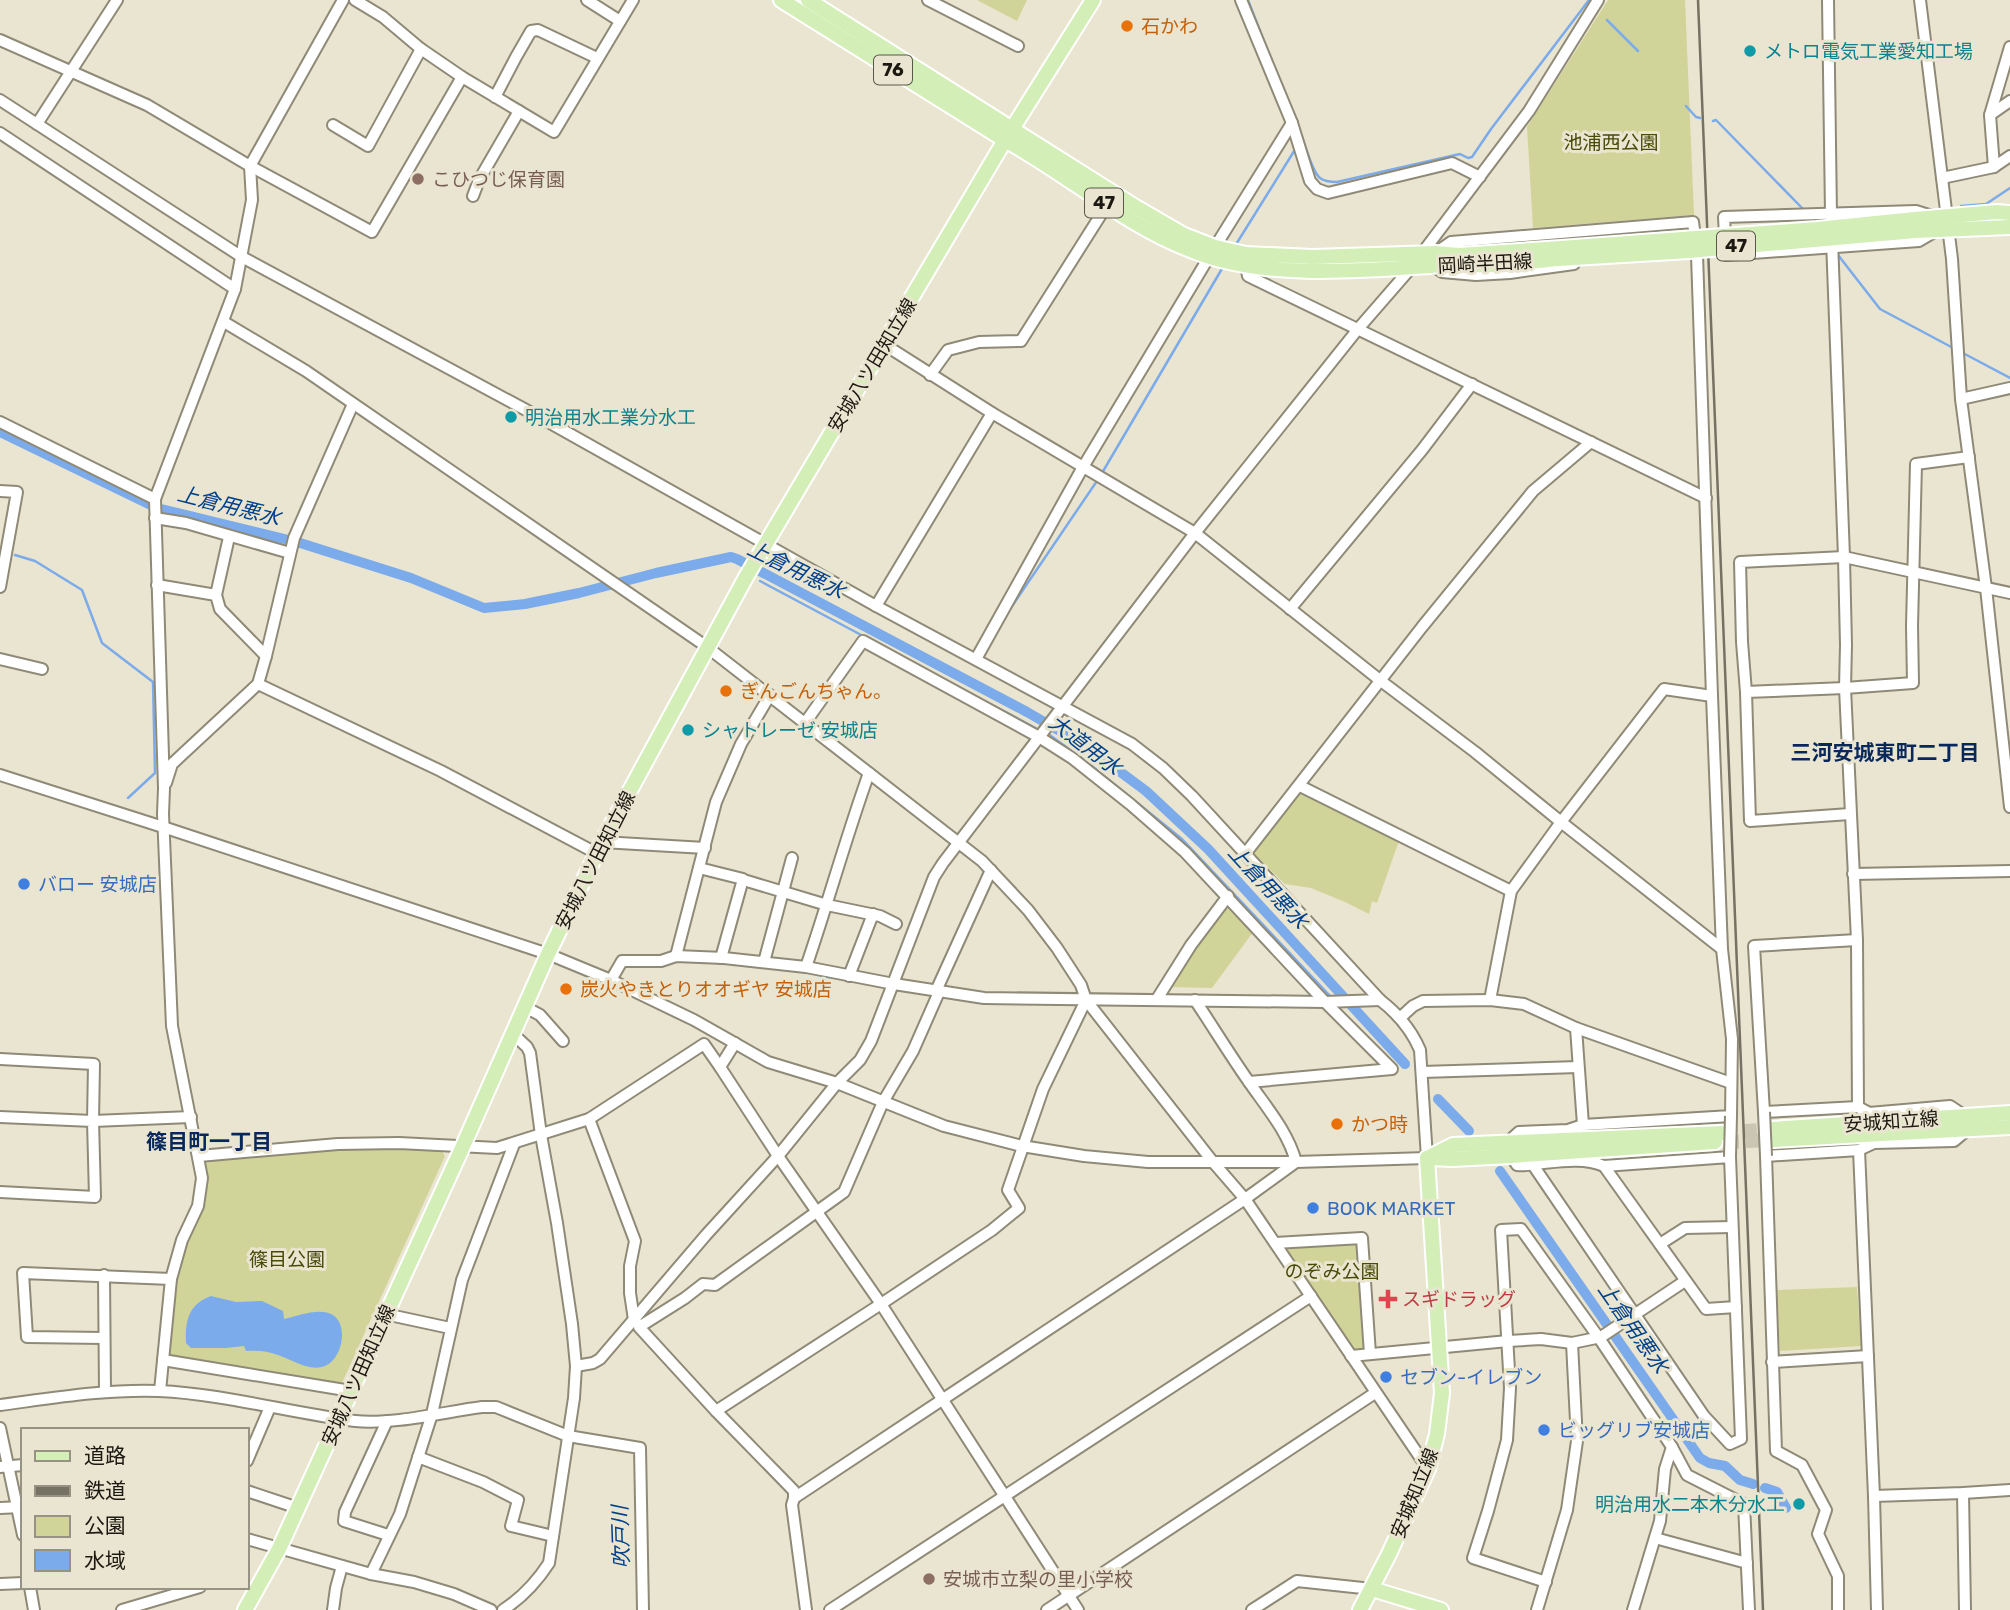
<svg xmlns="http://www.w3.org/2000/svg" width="2010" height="1610" viewBox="0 0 2010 1610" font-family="Rubik,'Noto Sans JP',sans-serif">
<rect width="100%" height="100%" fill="#eae5d0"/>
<g fill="#d0d499">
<path d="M977,0H1027L1017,21Z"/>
<path d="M1608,0H1685L1694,215L1533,228L1527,127Z"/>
<path d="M1301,792L1399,841L1377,903L1372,901L1369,914L1345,902L1311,888L1285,884L1253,853Z"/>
<path d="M1227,908L1253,932L1212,988L1167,987Z"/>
<path d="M383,1147L441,1150L445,1156L342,1383L338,1386L170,1359L167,1355L175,1276L206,1161Z"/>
<path d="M1355,1241L1360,1246L1365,1347C1361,1351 1356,1352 1351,1349L1283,1249L1285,1246Z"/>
<path d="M1857,1287L1861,1346L1780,1351L1776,1290Z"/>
</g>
<path fill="#7cabeb" d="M211,1296L236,1302L262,1301L283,1311L284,1319C298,1316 320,1307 333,1315C349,1326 342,1359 325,1366C309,1372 293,1360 278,1355C268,1351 257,1350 246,1351L244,1346L226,1348H191L186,1343C185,1320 189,1304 211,1296Z"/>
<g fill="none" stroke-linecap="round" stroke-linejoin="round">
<g stroke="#7cabeb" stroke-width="2.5">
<path d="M1248,0L1272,62"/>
<path d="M1607,20L1638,51"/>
<path d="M1686,106L1696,117L1700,118"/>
<path d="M1713,121L1716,120L1804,210"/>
<path d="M1302,137C1306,147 1312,172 1320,178C1325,182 1332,182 1337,182L1460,154L1468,158L1472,157L1491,129L1589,0"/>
<path d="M1961,206L1986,204L2010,188"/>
<path d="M1235,246L1296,148"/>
<path d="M1838,255L1880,309L1955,349"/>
<path d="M1961,352L2010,378"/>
<path d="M1102,473L1223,267"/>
<path d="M15,555L35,561L82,590L102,643L153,682L155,773L128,798"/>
<path d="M760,581L865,637"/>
<path d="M1010,609L1099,478"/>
<path d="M966,691L1041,731"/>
<path d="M1047,733L1088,763L1182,839L1331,997"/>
</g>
<g stroke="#7cabeb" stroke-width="10">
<path d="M0,432L157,508L297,542L411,578L484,608L525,604L579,593L656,573L731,557L737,559L1027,712L1084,745L1146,791L1208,849L1405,1064"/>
<path d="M1438,1099L1469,1131"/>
<path d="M1500,1171L1700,1458L1709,1463L1725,1466L1740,1480L1753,1484"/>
<path d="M1765,1488L1777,1492L1786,1508"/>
</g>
<g stroke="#cbc6b3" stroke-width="14" stroke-dasharray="14 7" stroke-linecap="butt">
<path d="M1722,1133L1772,1129"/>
<path d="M1725,1142L1773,1140"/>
</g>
<defs>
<g id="minor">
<path d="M355,0L383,17L421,49L462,77L554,132L633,0"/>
<path d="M587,0L620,21"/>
<path d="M928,0L1018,46"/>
<path d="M1241,0L1292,123L1310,181L1317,189L1328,193L1452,163L1480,177"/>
<path d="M1828,0L1831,214L1844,557L1846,645L1845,688L1857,940L1858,1107"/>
<path d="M1920,0L1952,259L1961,399L1986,588L2010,807"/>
<path d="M0,40L147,105L250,166L372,232L462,77"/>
<path d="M495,97L516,57L531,31L538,30L597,58"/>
<path d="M0,100L242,257L552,424L876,606L1132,744L1163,768L1192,796L1380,1000C1397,1013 1411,1029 1420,1050L1427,1158L1296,1162H1148L1084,1156L1022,1146L944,1126L837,1083L768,1062L694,1020L611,980L548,954L163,827L0,775"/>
<path d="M1990,115L2010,101"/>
<path d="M37,124L117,0"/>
<path d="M333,125L368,146L421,49"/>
<path d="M0,133L235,289"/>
<path d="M1994,167L1990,115L2010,47"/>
<path d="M1942,178L1994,167L2010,156"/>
<path d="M473,196L479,180L519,111"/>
<path d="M1932,216L1916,211L1724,217L1726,255L1919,241L1936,231"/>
<path d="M1215,247L1292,123"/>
<path d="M1435,253L1451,242L1693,222L1696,244"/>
<path d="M1246,266L1248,276L1706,498"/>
<path d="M1433,266L1442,272L1476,275L1510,273L1574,264"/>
<path d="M224,322L306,371L707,647L982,861L1028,910L1057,948L1081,985L1086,1000L1213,1162L1245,1199L1428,1469"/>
<path d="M885,345L992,413L1195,533L1381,681L1475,752L1561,822L1722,949"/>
<path d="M930,375L948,350L979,342L1021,341L1107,205"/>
<path d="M1961,399L2010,388"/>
<path d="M0,422L155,499"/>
<path d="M0,491L17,492L0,587"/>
<path d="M155,518L186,523L290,553"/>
<path d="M157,585L216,595L220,609L266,656"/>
<path d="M216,595L229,537"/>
<path d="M876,606L992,413"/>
<path d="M1290,609L1422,450L1472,384"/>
<path d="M0,659L42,669"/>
<path d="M976,659L1083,467L1209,257"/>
<path d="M258,684L441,771L596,853"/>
<path d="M1746,692L1845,688L1913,683L1912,626L1916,464L1969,457"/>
<path d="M805,723L863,641L1039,737L1072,758L1130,804L1185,852L1325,1002L1392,1069L1249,1082"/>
<path d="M166,783L172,764L258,684L266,656L294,538L353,404"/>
<path d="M1300,786L1511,891"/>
<path d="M1850,814L1750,821L1746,692L1742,642L1740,562L1844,557L2010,593"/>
<path d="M602,842L705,848"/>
<path d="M1245,854L1422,627L1533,491L1591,442"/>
<path d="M699,868L743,879L721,958"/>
<path d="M1853,874L2010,871"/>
<path d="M742,881H747L827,905L880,916L896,924"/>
<path d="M1857,940L1754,946L1764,1112L1858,1107L1869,1113L1950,1106L1965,1116"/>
<path d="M676,956L716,802L741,744L770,695"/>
<path d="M764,962L792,858"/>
<path d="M806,967C828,903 846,837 869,773"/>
<path d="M849,976L873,914"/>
<path d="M611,980L622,961H661L676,956L724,958L806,967L894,984L984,998L1325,1002L1380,1000"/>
<path d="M936,991L991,870"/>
<path d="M1157,999L1191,945L1228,896"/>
<path d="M1490,1000L1511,891L1561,822L1664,689L1712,696"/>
<path d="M525,1007L540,1015L563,1041"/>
<path d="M1400,1018L1413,1006L1423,1001L1490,1000L1524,1004L1576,1028L1731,1083"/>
<path d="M1576,1028L1583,1125"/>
<path d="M735,1043L720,1067L778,1156L881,1304L1078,1610"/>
<path d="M0,1059L94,1064L93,1121L191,1117"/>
<path d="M1422,1072L1578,1067"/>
<path d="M0,1117L93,1121L95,1197L0,1192"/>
<path d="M589,1119L635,1241L630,1266V1293L634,1320L637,1323"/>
<path d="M1508,1142L1519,1132L1568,1130L1583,1125L1731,1116L1732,1039L1722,949L1712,696L1697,255"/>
<path d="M1859,1150L1874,1496L1877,1610"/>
<path d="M199,1156L338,1144L399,1143L497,1148L589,1119L704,1044L720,1067"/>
<path d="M1511,1156L1517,1165C1523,1166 1528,1165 1534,1164C1557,1162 1583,1157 1604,1166L1730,1157L1741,1439L1730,1444L1704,1416L1533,1165"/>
<path d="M1604,1166L1706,1309L1736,1307"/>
<path d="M1275,1243L1362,1238L1370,1354"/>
<path d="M1660,1244L1685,1228L1732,1227"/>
<path d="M104,1275L105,1392"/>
<path d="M385,1314L450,1328"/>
<path d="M104,1338L27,1337L23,1273L171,1279"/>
<path d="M1351,1356L1508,1341L1541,1339L1572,1343L1601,1337L1685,1281"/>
<path d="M163,1360L351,1391"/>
<path d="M1772,1362L1868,1356"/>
<path d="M576,1366L593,1363L600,1359L706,1235L778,1156L837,1083L860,1060L871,1041L934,877L943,863L1195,533L1358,329L1411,268L1529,111L1598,0"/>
<path d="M160,1391L171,1279L182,1240L198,1206L202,1178L172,1026L163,814L164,788L155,499L235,289L252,200L250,166L343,0"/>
<path d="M0,1405C53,1398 106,1389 159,1391C225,1394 290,1413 355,1421C393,1425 444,1412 482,1407H496L568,1436L640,1448L643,1610"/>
<path d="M716,1411L881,1304L992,1230L1019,1208L1008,1190L1043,1089L1086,1000"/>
<path d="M387,1421L345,1512L344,1521L388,1535"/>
<path d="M0,1428L23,1535"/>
<path d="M418,1457L483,1482L518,1500L511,1526L553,1536"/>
<path d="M247,1461L270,1407"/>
<path d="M0,1467L23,1465"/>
<path d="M247,1491L298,1508"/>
<path d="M1963,1493L1965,1610"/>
<path d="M1874,1496L1963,1493L2010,1490"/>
<path d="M794,1498L1245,1199L1296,1162C1288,1132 1267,1108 1249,1082C1230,1055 1213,1027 1195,1000"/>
<path d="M0,1508L22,1507"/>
<path d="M1655,1538L1747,1563"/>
<path d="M247,1539L371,1574L414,1582L454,1594L491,1610"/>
<path d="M371,1574L400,1514L432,1414L462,1280L514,1144"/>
<path d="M1546,1582L1473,1558L1488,1511L1507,1440L1510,1388L1501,1230L1521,1229L1599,1338L1672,1447L1687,1475L1744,1504L1749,1610"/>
<path d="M0,1584L23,1583"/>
<path d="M30,1587L34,1610"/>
<path d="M122,1610L200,1587"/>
<path d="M333,1610L336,1588L342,1566"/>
<path d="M503,1610C523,1597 536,1583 549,1563L574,1398L576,1366L572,1324L557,1223L541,1135L530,1053L527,1047L513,1034"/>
<path d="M806,1610L792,1505L794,1498V1491L716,1411L639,1327L685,1298L703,1284L715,1285L844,1192L883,1102L913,1051L939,992"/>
<path d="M830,1610L1311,1296"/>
<path d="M1047,1610L1375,1393"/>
<path d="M1252,1610L1297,1581L1372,1589"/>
<path d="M1537,1610L1567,1510L1577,1441L1572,1343"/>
<path d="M1633,1610L1660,1521L1665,1469L1672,1447"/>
<path d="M1838,1610V1576L1818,1534L1826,1510L1802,1465L1776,1451L1766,1156L1859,1150L1874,1143L1954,1141L1966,1131"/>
</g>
<g id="major">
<path d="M781,0L1005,140C1069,175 1124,225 1193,251C1262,279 1357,271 1430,266C1451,264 1473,266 1494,265C1515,264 1537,261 1558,259"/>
<path d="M808,0L1134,206L1184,235L1215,247L1246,254L1313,257L1435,253L1459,255L1561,248"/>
<path d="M1915,219L1997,212L2010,213"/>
<path d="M1915,231L2010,227"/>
<path d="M1772,1129L2010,1113"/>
<path d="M1773,1140L2010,1127"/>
<path d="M1427,1158L1453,1145L1722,1133"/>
<path d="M1428,1158L1453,1159L1511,1156L1715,1142"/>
<path d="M1372,1589L1441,1610"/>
<path d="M245,1610L279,1549L463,1146L548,954L602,842L746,577L1005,140L1093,0"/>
<path d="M1360,1610L1389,1554L1428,1469L1437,1434L1442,1393L1427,1158"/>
</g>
</defs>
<use href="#minor" stroke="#8f8a77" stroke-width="14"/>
<use href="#major" stroke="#fff" stroke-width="18"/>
<use href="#minor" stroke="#fff" stroke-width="10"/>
<use href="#major" stroke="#d3efb7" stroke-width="14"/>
<path stroke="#757264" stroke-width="2.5" d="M1698,0L1763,1610"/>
<defs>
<g id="minor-bridge">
<path d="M1764,1112L1766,1156"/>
<path d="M1730,1157L1731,1116"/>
</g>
<g id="major-bridge">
<path d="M1561,248L1817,229L1915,219"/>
<path d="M1558,259L1689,251L1915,231"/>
</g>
</defs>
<use href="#minor-bridge" stroke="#8f8a77" stroke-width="14" stroke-linecap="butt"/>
<use href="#major-bridge" stroke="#fff" stroke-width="18" stroke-linecap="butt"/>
<use href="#minor-bridge" stroke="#fff" stroke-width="10"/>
<use href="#major-bridge" stroke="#d3efb7" stroke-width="14"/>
</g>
<g fill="#e8710a" stroke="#eae5d0" stroke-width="2.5">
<circle cx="1127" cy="26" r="7"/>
<circle cx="726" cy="691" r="7"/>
<circle cx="566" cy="989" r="7"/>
<circle cx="1337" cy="1124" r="7"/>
</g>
<g fill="#0f9aa8" stroke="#eae5d0" stroke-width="2.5">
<circle cx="1750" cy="51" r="7"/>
<circle cx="511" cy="417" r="7"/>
<circle cx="688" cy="730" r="7"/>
<circle cx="1799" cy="1504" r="7"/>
</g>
<g fill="#8d6e63" stroke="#eae5d0" stroke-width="2.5">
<circle cx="418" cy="179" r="7"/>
<circle cx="929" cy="1579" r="7"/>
</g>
<g fill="#3f7fe0" stroke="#eae5d0" stroke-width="2.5">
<circle cx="24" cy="884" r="7"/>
<circle cx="1313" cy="1208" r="7"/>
<circle cx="1386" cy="1377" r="7"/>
<circle cx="1544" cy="1430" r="7"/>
</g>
<path fill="#e0444e" stroke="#eae5d0" stroke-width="2.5" d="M1384.5 1288.5h7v7h7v7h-7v7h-7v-7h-7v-7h7z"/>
<g text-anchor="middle" stroke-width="6" stroke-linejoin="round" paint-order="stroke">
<g fill="#eae5d0" stroke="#59564a" stroke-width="2">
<rect x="874" y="55.5" width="38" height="29" rx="5"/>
<rect x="1085" y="188.5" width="38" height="29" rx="5"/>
<rect x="1717" y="231.5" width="38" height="29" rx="5"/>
</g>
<g font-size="18" font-weight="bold" fill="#1b1911">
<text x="893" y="76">76</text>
<text x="1104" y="209">47</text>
<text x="1736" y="252">47</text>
</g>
<g font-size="19" fill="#c56008" stroke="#eae5d0" text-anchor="start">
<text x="1141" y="33">石かわ</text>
<text x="740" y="698">ぎんごんちゃん。</text>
<text x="580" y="996">炭火やきとりオオギヤ 安城店</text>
<text x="1351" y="1131">かつ時</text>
</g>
<g font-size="19" fill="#0d838f" stroke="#eae5d0" text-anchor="start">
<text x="1764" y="58">メトロ電気工業愛知工場</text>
<text x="525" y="424">明治用水工業分水工</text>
<text x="702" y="737">シャトレーゼ 安城店</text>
<text x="1785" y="1511" text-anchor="end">明治用水二本木分水工</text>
</g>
<g font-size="19" fill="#484a08" stroke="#eae5d0">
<text x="1611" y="149">池浦西公園</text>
<text x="287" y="1266">篠目公園</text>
<text x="1332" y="1278">のぞみ公園</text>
</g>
<g font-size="19" fill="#785e54" stroke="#eae5d0" text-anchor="start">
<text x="432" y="186">こひつじ保育園</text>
<text x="943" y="1586">安城市立梨の里小学校</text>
</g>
<g font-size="19" fill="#1b1911" stroke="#eae5d0">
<text transform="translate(1485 263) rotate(-3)" y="7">岡崎半田線</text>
<text transform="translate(872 365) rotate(-59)" y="7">安城八ツ田知立線</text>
<text transform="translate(595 860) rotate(-63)" y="7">安城八ツ田知立線</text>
<text transform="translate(1891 1121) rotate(-4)" y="7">安城知立線</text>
<text transform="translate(358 1375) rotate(-66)" y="7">安城八ツ田知立線</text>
<text transform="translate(1414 1493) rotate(-68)" y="7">安城知立線</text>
</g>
<g font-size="19" fill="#366cbe" stroke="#eae5d0" text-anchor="start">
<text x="38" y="891">バロー 安城店</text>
<text x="1327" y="1215">BOOK MARKET</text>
<text x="1400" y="1384">セブン-イレブン</text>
<text x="1558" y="1437">ビッグリブ安城店</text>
</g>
<g font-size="19" fill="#be3a42" stroke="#eae5d0" text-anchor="start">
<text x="1402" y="1306">スギドラッグ</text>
</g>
<g font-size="21" font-style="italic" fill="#00418b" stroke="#eae5d0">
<text transform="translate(229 506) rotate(14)" y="7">上倉用悪水</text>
<text transform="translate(796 570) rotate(26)" y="7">上倉用悪水</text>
<text transform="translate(1085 745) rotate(37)" y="7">大道用水</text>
<text transform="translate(1268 887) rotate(47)" y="7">上倉用悪水</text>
<text transform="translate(1633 1328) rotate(55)" y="7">上倉用悪水</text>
<text transform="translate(621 1537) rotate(-92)" y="7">吹戸川</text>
</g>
<g font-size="21" font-weight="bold" fill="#08285c" stroke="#eae5d0">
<text x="1885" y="760">三河安城東町二丁目</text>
<text x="209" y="1149">篠目町一丁目</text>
</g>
</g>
<rect x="21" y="1428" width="228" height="161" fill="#eae5d0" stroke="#979384" stroke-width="2"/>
<rect x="35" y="1451" width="35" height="10" fill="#d3efb7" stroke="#979384" stroke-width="2"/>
<text x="84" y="1463" font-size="21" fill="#1b1911">道路</text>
<rect x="35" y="1486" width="35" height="10" fill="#757264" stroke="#979384" stroke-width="2"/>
<text x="84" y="1498" font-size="21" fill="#1b1911">鉄道</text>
<rect x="35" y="1516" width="35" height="21" fill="#d0d499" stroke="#979384" stroke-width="2"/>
<text x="84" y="1533" font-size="21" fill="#1b1911">公園</text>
<rect x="35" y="1550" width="35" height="21" fill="#7cabeb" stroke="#979384" stroke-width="2"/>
<text x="84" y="1568" font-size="21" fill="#1b1911">水域</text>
</svg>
